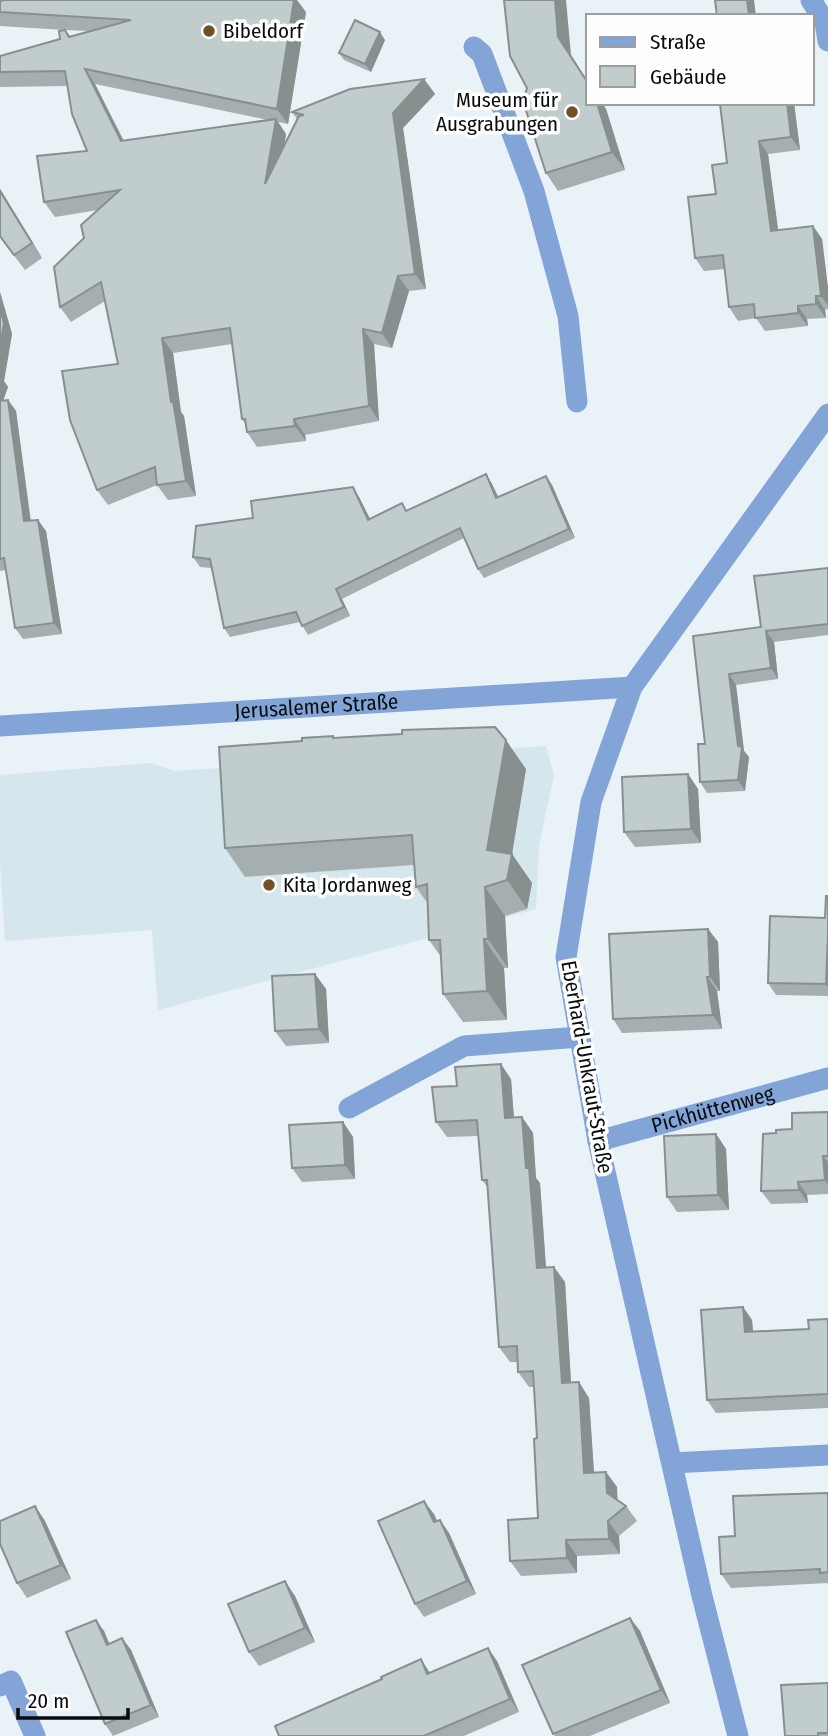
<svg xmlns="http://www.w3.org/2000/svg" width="828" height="1736" viewBox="0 0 828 1736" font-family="'Fira Sans Condensed',sans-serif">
<rect width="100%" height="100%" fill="#e9f2f7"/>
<path fill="#d5e6ed" d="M546,746L554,775L539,845L536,909L158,1010L152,930L5,941L0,862V775L151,763L175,771Z"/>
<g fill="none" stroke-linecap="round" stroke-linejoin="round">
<g stroke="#82a4d7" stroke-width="21">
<path d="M811,0L825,22L828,41"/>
<path d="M474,47L482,54L534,191L568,316L577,402"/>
<path id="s1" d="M0,726L632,687"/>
<path d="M349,1108L464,1046L580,1037"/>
<path id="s2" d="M598,1141L828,1078"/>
<path d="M672,1463L828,1455"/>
<path d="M0,1686L11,1681L35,1736"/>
<path d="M738,1736L702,1596L598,1141L566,957L591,802L632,687L828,414"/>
</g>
</g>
<g fill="#a6afaf" fill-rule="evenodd">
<path d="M0,1L306,12L288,124L278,122L286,134L284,145L297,119L292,112L424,79L435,94L403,128L426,289L409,291L392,348L374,344L379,421L305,435L306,441L257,447L247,432L246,425L242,419L232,344L173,353L181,412L184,416L196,496L168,500L157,485L108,505L97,490L118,364L105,301L71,322L60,307L84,238L98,210L55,217L44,202L87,151L67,86L0,87V56L60,39L64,30L0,26ZM65,30L88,31L70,36ZM95,84L268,120L124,141Z"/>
<path d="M385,40L371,72L344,60L339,53Z"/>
<path d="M571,55L588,82V103H602L606,109L625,170L558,191L546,173Z"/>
<path d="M719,103H794L800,150L768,154L778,230L813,226L822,239L828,288V309L825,310L826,318L807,319L808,326L765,331L756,318L738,321L729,307L724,269L704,271L695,258L716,194L727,163Z"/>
<path d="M0,189L42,258L25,270L0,237Z"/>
<path d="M0,292L12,334L4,381L8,387L3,401L8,400L16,411L31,521L46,531L62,634L23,639L15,628L6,570L0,571Z"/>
<path d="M486,474L492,484L498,497L546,476L552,485L575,538L484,578L478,569L464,538L342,599L350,616L308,635L300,622L230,637L224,628L212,568L200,567L193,557L253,518L359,497L370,519L407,511Z"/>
<path d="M828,568V635L774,642L778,679L736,685L744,751L749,757L745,791L707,793L700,782L705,744L693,636L761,627Z"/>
<path d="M333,736L334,738L526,769L512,854L532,883L527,909L505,916L508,968H504L507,1020L463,1022L443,994L441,957L429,940L428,904L416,887L414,865L245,877L225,848L302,741Z"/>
<path d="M688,774L698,789L701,843L635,847L624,832Z"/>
<path d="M828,896V996L776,995L768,983L825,918Z"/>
<path d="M708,929L718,942L720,991H717L722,1029L622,1033L613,1019Z"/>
<path d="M315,974L326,989L329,1043L286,1046L275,1031Z"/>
<path d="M511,1079L514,1118L522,1117L533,1133L536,1178L540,1183L546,1267L565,1282L571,1383L589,1398L594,1473L606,1472L617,1487V1500L626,1506L637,1521L619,1536L620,1554L577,1556V1573L521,1576L510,1561L538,1518L537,1438L534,1387H529L518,1372V1362H510L499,1347L488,1188L482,1180L478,1136L447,1137L436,1122L457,1086Z"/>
<path d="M828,1112V1194L807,1195L808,1203L771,1204L761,1191L776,1133L792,1129Z"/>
<path d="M343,1122L353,1137L355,1179L302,1182L292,1168Z"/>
<path d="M716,1134L726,1149L729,1210L677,1212L667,1197Z"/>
<path d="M743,1307L752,1320L753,1331L809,1329L828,1319V1408L716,1413L707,1400Z"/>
<path d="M828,1493V1584L827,1583L731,1588L721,1574L735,1536Z"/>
<path d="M35,1506L45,1521L71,1579L27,1598L17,1583Z"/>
<path d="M434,1514L437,1521L440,1520L449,1533L476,1594L424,1617L415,1604Z"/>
<path d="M295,1596L315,1642L259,1666L249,1652Z"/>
<path d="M630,1618L640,1631L670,1703L590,1736H555L553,1734Z"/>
<path d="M96,1620L104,1631L109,1644L122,1638L131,1650L159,1717L113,1736L105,1724Z"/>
<path d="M497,1661L519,1712L464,1736H279L430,1673Z"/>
<path d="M828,1683V1736H785Z"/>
</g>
<g fill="#878f8f">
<path d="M294,0H297L306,12L288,124L277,109Z"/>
<path d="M555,0H566L571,55L588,82V83L558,37Z"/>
<path d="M747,0H754L756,16H749Z"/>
<path d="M380,32L385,40L371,72L365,64Z"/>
<path d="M85,69L95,84L131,156L121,141Z"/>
<path d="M424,79L435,94L403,128L426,289L415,274L393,113Z"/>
<path d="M597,103H602L606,109L625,170L612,152Z"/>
<path d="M787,103H794L800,150L791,137Z"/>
<path d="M276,119L286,134L276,199L265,184Z"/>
<path d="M759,141L768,154L780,244L771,231Z"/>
<path d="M0,189L42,258L32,243L0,191Z"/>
<path d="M813,226L822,239L828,288V305L821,296Z"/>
<path d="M398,276L409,291L392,348L382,333Z"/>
<path d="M0,292L12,334L4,381L8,387L0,409Z"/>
<path d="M816,296L825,310L826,318L816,304Z"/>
<path d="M798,306L807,319L808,326L798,313Z"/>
<path d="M363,329L374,344L379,421L369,406Z"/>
<path d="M162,338L173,353L181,412L184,416L196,496L186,481L171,402Z"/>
<path d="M8,400L16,411L32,533L24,521Z"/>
<path d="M294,419L305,435L306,441L295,426Z"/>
<path d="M486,474L492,484L503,507L496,498Z"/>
<path d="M546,476L552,485L575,538L569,529Z"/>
<path d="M353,487L359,497L375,529L368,520Z"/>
<path d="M38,520L46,531L62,634L54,623Z"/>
<path d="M336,589L342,599L350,616L344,607Z"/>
<path d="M766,631L774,642L778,679L771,668Z"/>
<path d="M729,674L736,685L744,751L749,757L745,791L738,780V746Z"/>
<path d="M506,740L526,769L512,854L532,883L527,909L487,850Z"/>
<path d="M688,774L698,789L701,843L691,829Z"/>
<path d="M485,887L505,916L508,968L488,939Z"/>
<path d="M708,929L718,942L720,991L710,977Z"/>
<path d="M827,933L828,934V987L826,984Z"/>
<path d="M484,939L504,968L507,1020L487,991Z"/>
<path d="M315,974L326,989L329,1043L319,1029Z"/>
<path d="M707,977L717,991L722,1029L713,1015Z"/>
<path d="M501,1064L511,1079L515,1133L505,1118Z"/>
<path d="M522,1117L533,1133L536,1178L540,1183L547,1283L537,1268L526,1168Z"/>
<path d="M343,1122L353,1137L355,1179L345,1165Z"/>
<path d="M716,1134L726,1149L729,1210L718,1195Z"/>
<path d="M823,1156L828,1162V1185L825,1180Z"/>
<path d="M798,1182L807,1195L808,1203L799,1190Z"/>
<path d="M554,1267L565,1282L572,1399L562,1383Z"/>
<path d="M743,1307L752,1320L754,1345L745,1332Z"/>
<path d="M579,1382L589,1398L595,1488L584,1473Z"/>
<path d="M606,1472L617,1487L618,1509L607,1493Z"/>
<path d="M424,1501L434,1514L443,1535L434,1522Z"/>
<path d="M35,1506L45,1521L71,1579L61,1565Z"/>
<path d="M440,1520L449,1533L476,1594L467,1581Z"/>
<path d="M608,1521L619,1536L620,1554L609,1539Z"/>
<path d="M566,1540L577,1556V1573L567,1558Z"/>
<path d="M285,1581L295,1596L315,1642L305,1628Z"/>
<path d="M630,1618L640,1631L670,1703L661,1690Z"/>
<path d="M96,1620L104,1631L115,1657L107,1645Z"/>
<path d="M122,1638L131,1650L159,1717L151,1705Z"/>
<path d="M488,1648L497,1661L519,1712L510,1699Z"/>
<path d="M421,1659L430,1673L427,1674Z"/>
</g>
<g fill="#c1cccc" stroke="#878f8f" stroke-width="2">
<path d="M4,0H294L277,109L85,69L121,141L276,119L265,184L299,116L304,115L292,112L350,89L424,79L393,113L415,274L398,276L382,333L363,329L369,406L294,419L295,426L247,432L245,419H242L230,328L162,338L171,402L173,401L186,481L157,485L155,467L97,490L70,420L62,371L118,364L101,282L60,307L54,267L84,238L81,225L120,190L44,202L37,156L87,151L72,114L65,71L0,72V56L60,39L59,31L65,30L69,37L131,20L0,12V1Z"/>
<path d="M504,0H555L558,37L588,83V103H597L612,152L546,173L523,101L527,88L510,56Z"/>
<path d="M715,0H747L749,16H717Z"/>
<path d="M355,20L380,32L365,64L339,53Z"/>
<path d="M720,103H787L791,137L759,141L771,231L813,226L821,296H816V304L798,306V313L755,318L754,304L729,307L723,255L695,258L688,197L716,194L712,165L727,163Z"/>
<path d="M0,191L32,243L14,255L0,236Z"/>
<path d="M0,309L4,323L0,346Z"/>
<path d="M8,400L24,521L38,520L54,623L15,628L4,558L0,559V401Z"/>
<path d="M486,474L496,498L546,476L569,529L478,569L460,528L336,589L344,607L302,626L296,612L224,628L210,559L193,557L196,526L253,518L251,501L353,487L368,520L402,503L406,511Z"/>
<path d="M828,568V624L766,631L771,668L729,674L738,746L742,747L738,780L700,782L698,744H705L693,636L761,627L754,576Z"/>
<path d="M495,727L506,740L487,850L512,854L507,880L485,887L488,939H484L487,991L443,994L440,940H429L427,884L416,887L412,835L225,848L219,747L302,741V738L333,736V738L402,734V730Z"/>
<path d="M688,774L691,829L624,832L622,777Z"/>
<path d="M826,896H828V933L826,984L768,983L770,916L825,918Z"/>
<path d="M708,929L710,977H707L713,1015L613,1019L609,934Z"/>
<path d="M315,974L319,1029L275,1031L272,976Z"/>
<path d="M501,1064L505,1118L522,1117L526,1168H529L537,1268L554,1267L562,1383L579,1382L584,1473L606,1472L607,1493L626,1506L608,1521L609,1539L566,1540L567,1558L510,1561L508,1520L538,1518L534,1439L537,1438L533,1371L518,1372L517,1346L499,1347L487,1180H482L477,1120L436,1122L432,1087L457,1086L455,1067Z"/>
<path d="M828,1112V1156H823L825,1180L798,1182L799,1190L761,1191L763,1134L776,1133V1130L792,1129V1113Z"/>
<path d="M343,1122L345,1165L292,1168L289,1125Z"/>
<path d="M716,1134L718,1195L667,1197L664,1136Z"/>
<path d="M743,1307L745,1332L809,1329L808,1320L828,1319V1394L707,1400L701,1310Z"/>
<path d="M828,1493V1572L820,1573V1569L721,1574L719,1537L735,1536L733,1496Z"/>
<path d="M424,1501L434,1522L440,1520L467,1581L415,1604L378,1521Z"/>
<path d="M35,1506L61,1565L17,1583L0,1544V1521Z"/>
<path d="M285,1581L305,1628L249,1652L228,1604Z"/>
<path d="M630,1618L661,1690L553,1734L522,1665Z"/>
<path d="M96,1620L107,1645L122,1638L151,1705L105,1724L66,1632Z"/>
<path d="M488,1648L510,1699L424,1736H279L275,1726L382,1679L381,1677L421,1659L427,1674Z"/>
<path d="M828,1683V1733H818V1736H785L781,1685Z"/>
</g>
<g fill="#705026" stroke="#fefefe" stroke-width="2.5">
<circle cx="209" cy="31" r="7"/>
<circle cx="572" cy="112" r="7"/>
<circle cx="269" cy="885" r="7"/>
</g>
<g text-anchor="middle" stroke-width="7" stroke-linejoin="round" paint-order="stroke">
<g font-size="21" fill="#090c0d" stroke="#fefefe" text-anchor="start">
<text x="223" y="38">Bibeldorf</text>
<text x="558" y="107" text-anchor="end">Museum für<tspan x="558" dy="24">Ausgrabungen</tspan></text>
<text x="283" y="892">Kita Jordanweg</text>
</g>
<g font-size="21" fill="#090c0d" stroke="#fefefe">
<text dy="7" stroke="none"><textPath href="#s1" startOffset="317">Jerusalemer Straße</textPath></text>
<text transform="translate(587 1067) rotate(80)" y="7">Eberhard-Unkraut-Straße</text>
<text dy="7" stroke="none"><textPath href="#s2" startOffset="119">Pickhüttenweg</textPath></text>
</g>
</g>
<rect x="586" y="14" width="228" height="91" fill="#fefefe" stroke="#9c9d9e" stroke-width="2"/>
<rect x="600" y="37" width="35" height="10" fill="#82a4d7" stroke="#9c9d9e" stroke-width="2"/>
<text x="650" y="49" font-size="21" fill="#090c0d">Straße</text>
<rect x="600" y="66" width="35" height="21" fill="#c1cccc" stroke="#9c9d9e" stroke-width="2"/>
<text x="650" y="84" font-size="21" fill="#090c0d">Gebäude</text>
<path d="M18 1708v10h110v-10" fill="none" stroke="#090c0d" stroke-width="3.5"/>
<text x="28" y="1708" font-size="21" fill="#090c0d" stroke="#fefefe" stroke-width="5" paint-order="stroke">20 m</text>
</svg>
